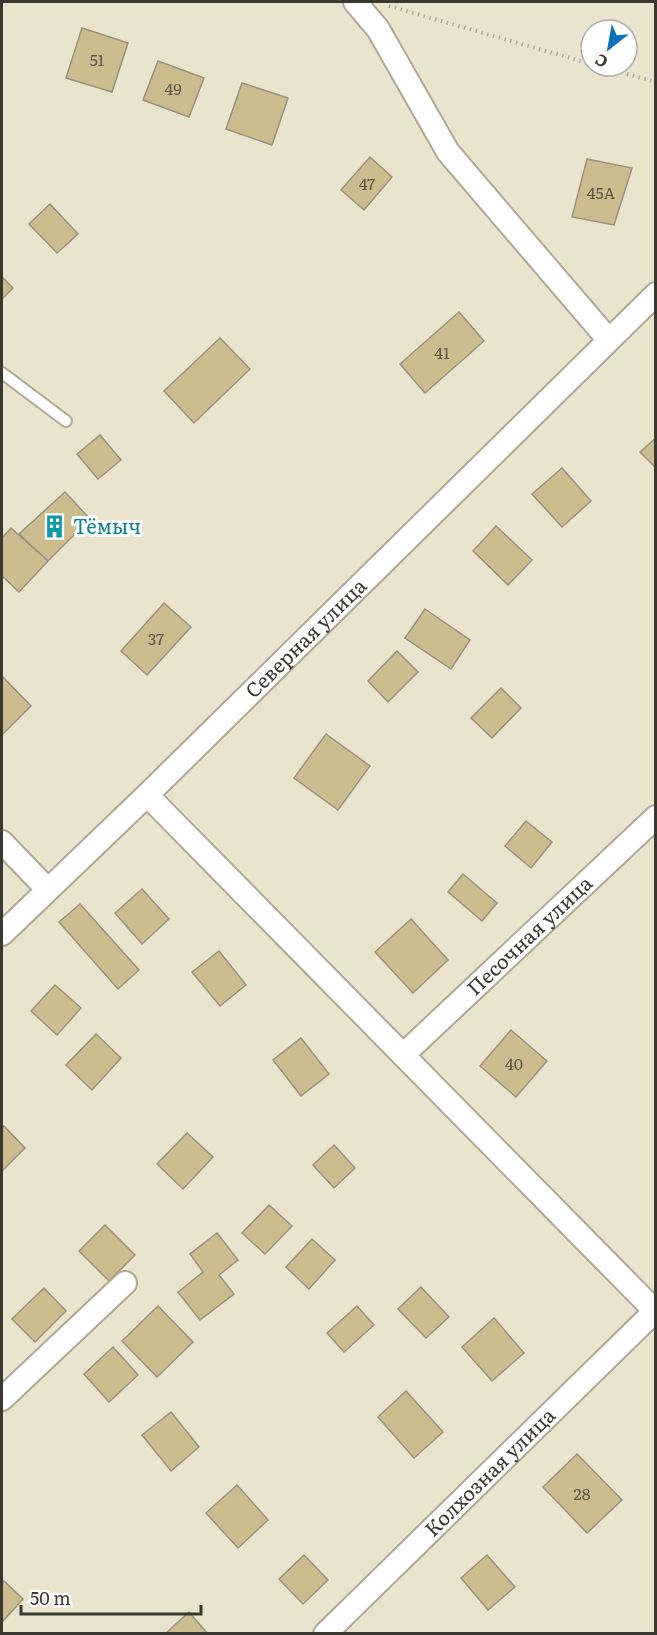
<svg xmlns="http://www.w3.org/2000/svg" width="657" height="1635" viewBox="0 0 657 1635" font-family="Literata,serif">
<rect width="100%" height="100%" fill="#eae3ce"/>
<g fill="#ccbd8f" stroke="#99937f" stroke-width="1.5">
<path d="M82,28L128,43L112,92L66,78Z"/>
<path d="M158,61L204,78L189,117L143,100Z"/>
<path d="M242,83L288,98L272,145L226,129Z"/>
<path d="M370,157L392,177L364,210L341,190Z"/>
<path d="M587,159L632,168L614,225L572,217Z"/>
<path d="M50,204L78,234L57,253L29,224Z"/>
<path d="M2,277L13,288L2,299Z"/>
<path d="M459,312L484,341L425,393L400,364Z"/>
<path d="M220,338L250,369L194,423L164,391Z"/>
<path d="M100,435L121,460L98,479L77,454Z"/>
<path d="M656,438V468L640,452Z"/>
<path d="M562,468L591,501L562,527L532,494Z"/>
<path d="M65,492L90,519L48,561L19,534Z"/>
<path d="M496,526L532,560L508,585L473,551Z"/>
<path d="M11,528L48,561L19,592L2,576V538Z"/>
<path d="M164,603L191,627L147,675L121,651Z"/>
<path d="M425,609L470,640L451,669L405,638Z"/>
<path d="M397,651L418,672L388,702L368,681Z"/>
<path d="M2,676L31,706L2,735Z"/>
<path d="M501,688L521,708L492,738L471,718Z"/>
<path d="M326,734L370,766L338,810L294,778Z"/>
<path d="M526,821L552,842L531,868L505,846Z"/>
<path d="M463,874L497,903L482,921L448,892Z"/>
<path d="M142,889L169,919L142,944L115,913Z"/>
<path d="M80,904L139,970L118,989L59,922Z"/>
<path d="M411,919L448,960L413,993L375,952Z"/>
<path d="M219,951L246,985L220,1006L192,972Z"/>
<path d="M55,985L81,1008L57,1035L31,1011Z"/>
<path d="M511,1030L547,1061L516,1097L480,1066Z"/>
<path d="M96,1034L121,1058L92,1090L66,1065Z"/>
<path d="M301,1038L329,1074L301,1096L273,1060Z"/>
<path d="M4,1126L25,1148L2,1171V1129Z"/>
<path d="M187,1133L213,1157L183,1189L157,1164Z"/>
<path d="M334,1145L355,1168L334,1188L313,1165Z"/>
<path d="M269,1205L292,1226L265,1254L242,1233Z"/>
<path d="M105,1225L135,1255L109,1281L79,1251Z"/>
<path d="M217,1233L238,1260L219,1275L234,1294L200,1320L178,1292L203,1272L190,1254Z"/>
<path d="M312,1239L335,1260L309,1289L286,1267Z"/>
<path d="M421,1287L449,1317L426,1338L398,1309Z"/>
<path d="M44,1288L66,1311L35,1342L12,1319Z"/>
<path d="M158,1306L193,1342L157,1377L122,1341Z"/>
<path d="M357,1306L374,1325L344,1352L327,1333Z"/>
<path d="M494,1318L524,1353L492,1381L462,1347Z"/>
<path d="M113,1347L138,1375L109,1402L84,1374Z"/>
<path d="M406,1391L443,1432L414,1458L378,1417Z"/>
<path d="M171,1412L199,1447L171,1471L142,1435Z"/>
<path d="M577,1454L622,1500L587,1533L543,1487Z"/>
<path d="M237,1485L268,1520L238,1548L206,1513Z"/>
<path d="M304,1555L328,1580L303,1604L279,1579Z"/>
<path d="M487,1555L515,1587L488,1610L461,1578Z"/>
<path d="M4,1581L23,1599L2,1622V1583Z"/>
<path d="M189,1612L208,1634H165Z"/>
</g>
<g fill="none" stroke-linecap="round" stroke-linejoin="round">
<defs>
<path id="service" d="M2,373L66,421"/>
<g id="minor">
<path d="M355,2L378,29L448,152L608,339"/>
<path d="M147,795L655,1311"/>
<path d="M2,842L47,889"/>
<path id="s1" d="M2,934L147,795L656,294"/>
<path id="s2" d="M403,1055L656,817"/>
<path d="M2,1399L125,1283"/>
<path id="s3" d="M325,1634L656,1310"/>
</g>
</defs>
<use href="#service" stroke="#afa994" stroke-width="14"/>
<use href="#minor" stroke="#afa994" stroke-width="26"/>
<g stroke="#b4ae9d" stroke-width="4" stroke-dasharray="1.5 4.5" stroke-linecap="butt">
<path d="M389,6L591,64"/>
<path d="M598,66L656,82"/>
</g>
<use href="#service" stroke="#fff" stroke-width="10"/>
<use href="#minor" stroke="#fff" stroke-width="22"/>
</g>
<defs>
<symbol id="building-bare" viewBox="-9 -9 18 18"><path d="M-4-6H4V6H1V3H-1V6H-4ZM-2.5-4.3h1.7v1.8h-1.7ZM.8-4.3h1.7v1.8H.8ZM-2.5-1h1.7V.8h-1.7ZM.8-1h1.7V.8H.8Z" fill="#0f9aa8" stroke="#fff" stroke-width="2.5" paint-order="stroke"/></symbol>
</defs>
<g fill-rule="evenodd">
<use href="#building-bare" x="38" y="510" width="33" height="33"/>
</g>
<g text-anchor="middle" stroke-width="6" stroke-linejoin="round" paint-order="stroke">
<g font-size="16" fill="#5e5947">
<text x="97" y="66">51</text>
<text x="173" y="95">49</text>
<text x="367" y="190">47</text>
<text x="601" y="199">45А</text>
<text x="442" y="359">41</text>
<text x="156" y="645">37</text>
<text x="514" y="1070">40</text>
<text x="582" y="1500">28</text>
</g>
<g font-size="20" fill="#0d838f" stroke="#fff" text-anchor="start">
<text x="73" y="534">Тёмыч</text>
</g>
<g font-size="20" fill="#3a382f" stroke="#fff">
<text dy="7" stroke="none"><textPath href="#s1" startOffset="424">Северная улица</textPath></text>
<text dy="7" stroke="none"><textPath href="#s2" startOffset="174">Песочная улица</textPath></text>
<text dy="7" stroke="none"><textPath href="#s3" startOffset="231">Колхозная улица</textPath></text>
</g>
</g>
<rect width="657" height="1635" fill="none" stroke="#3a382f" stroke-width="6"/>
<g transform="translate(609 48) rotate(211)"><circle r="28" fill="#ffffff" stroke="#b0afac" stroke-width="1.5"/>
<path d="M0-4.5L10 22L0 15L-10 22Z" fill="#0c72bd"/>
<text y="-9" font-size="16" font-weight="bold" text-anchor="middle" fill="#3a382f">С</text>
</g>
<path d="M21 1605v9h180v-9" fill="none" stroke="#3a382f" stroke-width="3"/>
<text x="30" y="1605" font-size="18" fill="#3a382f" stroke="#ffffff" stroke-width="4.5" paint-order="stroke">50 m</text>
</svg>
